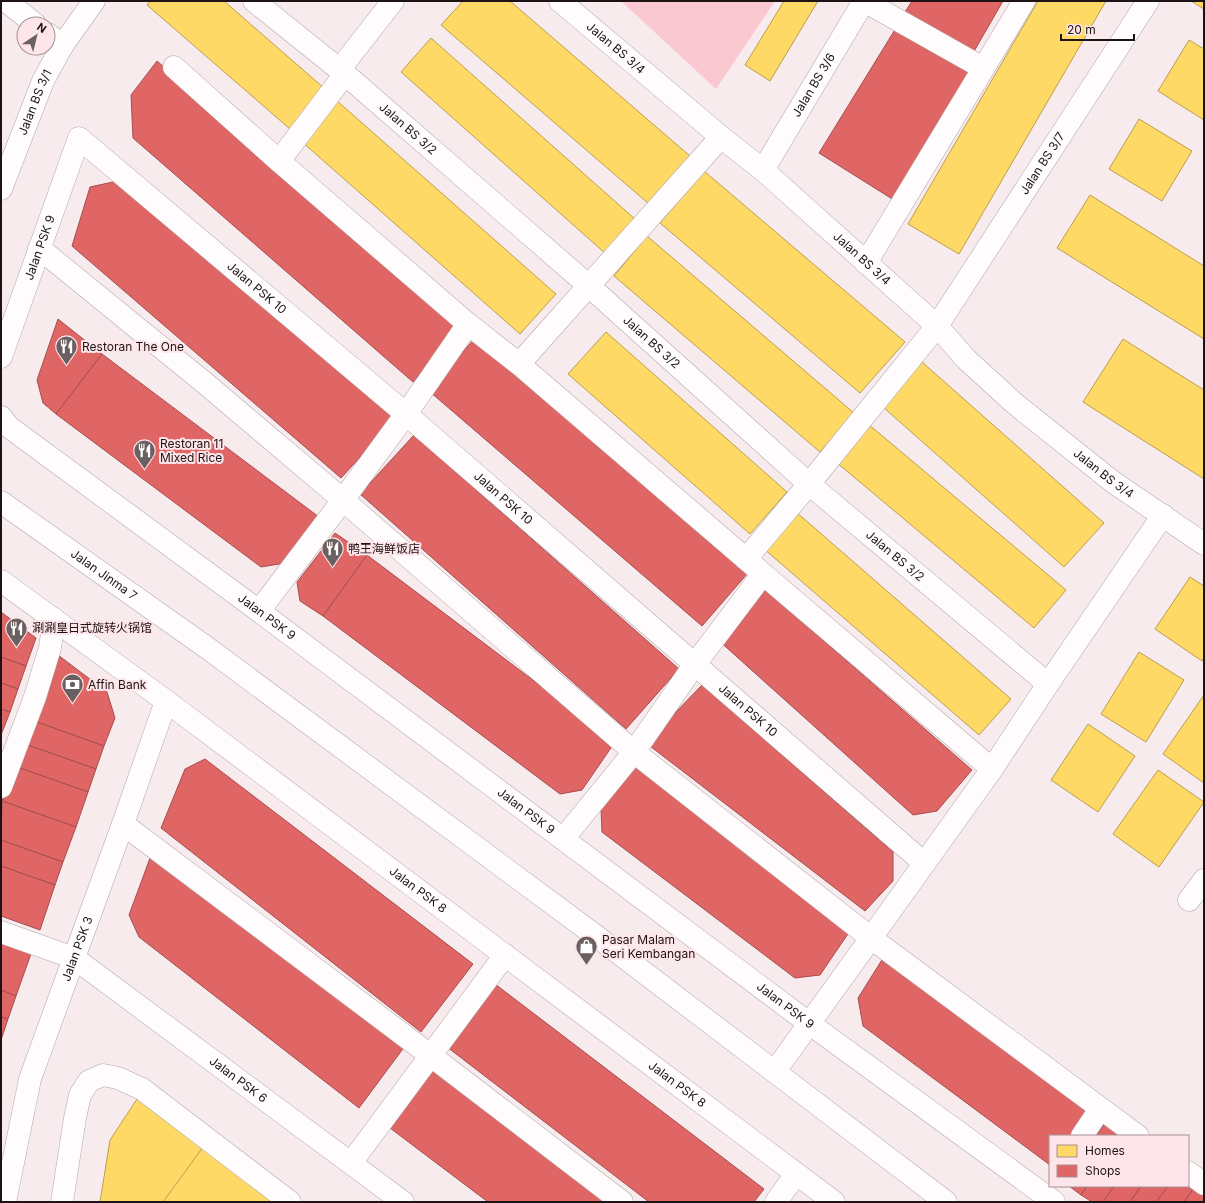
<svg xmlns="http://www.w3.org/2000/svg" width="1205" height="1203" viewBox="0 0 1205 1203" font-family="Inter,'Noto Sans SC',sans-serif">
<rect width="100%" height="100%" fill="#f8ebed"/>
<path fill="#fac8d0" d="M621,1H775L716,89Z"/>
<g fill="#ffd966" stroke="#bb9e4e">
<path d="M150,1H224L325,89L290,129L147,5Z"/>
<path d="M463,1H510L690,156L649,204L441,25Z"/>
<path d="M784,1H818L770,81L745,65Z"/>
<path d="M1038,1H1106L959,254L908,224Z"/>
<path d="M1191,1H1204V9Z"/>
<path d="M431,38L636,220L606,254L401,72Z"/>
<path d="M1189,40L1204,49V120L1158,91Z"/>
<path d="M336,100L556,294L520,334L301,141Z"/>
<path d="M1139,119L1192,151L1162,201L1109,169Z"/>
<path d="M704,171L905,342L860,393L660,223Z"/>
<path d="M1090,195L1204,266V339L1057,248Z"/>
<path d="M647,236L854,413L820,452L614,276Z"/>
<path d="M606,332L787,492L750,534L568,374Z"/>
<path d="M1123,339L1204,390V479L1083,402Z"/>
<path d="M922,362L1104,523L1064,567L883,407Z"/>
<path d="M868,424L1066,590L1034,628L836,462Z"/>
<path d="M795,511L1011,699L979,735L763,548Z"/>
<path d="M1190,577L1204,586V657L1202,661L1155,629Z"/>
<path d="M1139,652L1184,680L1146,742L1101,714Z"/>
<path d="M1204,695V783L1163,754Z"/>
<path d="M1088,724L1135,756L1098,812L1051,780Z"/>
<path d="M1158,770L1204,802L1159,867L1113,834Z"/>
<path d="M141,1093L285,1202H100L110,1140Z"/>
<path d="M203,1147L279,1202H163Z"/>
</g>
<g fill="#e06666" stroke="#a64d4e">
<path d="M912,1H1003L973,53L905,12Z"/>
<path d="M896,28L974,76L897,202L819,153Z"/>
<path d="M157,61L460,324L413,382L133,138L131,95Z"/>
<path d="M122,180L395,419L341,478L72,246L90,187Z"/>
<path d="M58,319L102,354L56,414L43,403L37,380Z"/>
<path d="M474,339L747,574L702,626L429,391Z"/>
<path d="M102,354L319,517L285,563L261,567L56,414Z"/>
<path d="M414,435L679,669L626,729L360,494Z"/>
<path d="M335,533L367,555L323,616L300,601L297,582Z"/>
<path d="M367,555L615,742L582,790L560,794L323,616Z"/>
<path d="M762,587L972,770L937,811L913,815L717,639Z"/>
<path d="M1,612L36,638L26,666L1,657Z"/>
<path d="M54,652L107,692L115,718L104,746L31,720Z"/>
<path d="M1,657L26,666L18,689L1,683Z"/>
<path d="M1,683L18,689L10,712L1,709Z"/>
<path d="M702,685L893,852V881L865,911L646,743Z"/>
<path d="M1,709L10,712L1,735Z"/>
<path d="M31,720L104,746L96,769L22,743Z"/>
<path d="M22,743L96,769L88,792L14,766Z"/>
<path d="M205,759L473,964L421,1032L161,828L185,769Z"/>
<path d="M637,762L854,925L820,975L795,978L602,832L601,808Z"/>
<path d="M14,766L88,792L76,827L2,801Z"/>
<path d="M2,801L76,827L63,862L1,840Z"/>
<path d="M1,840L63,862L55,885L1,866Z"/>
<path d="M153,850L405,1046L359,1108L139,937L129,915Z"/>
<path d="M1,866L55,885L40,930L1,916Z"/>
<path d="M1,940L32,951L16,996L1,990Z"/>
<path d="M885,955L1092,1107L1072,1136H1050V1165L863,1026L858,998Z"/>
<path d="M495,984L764,1189L754,1202H649L447,1047Z"/>
<path d="M1,990L16,996L8,1019L1,1017Z"/>
<path d="M1,1017L8,1019L1,1040Z"/>
<path d="M435,1067L615,1202H488L390,1128Z"/>
<path d="M1104,1124L1121,1136H1096Z"/>
<path d="M1188,1184L1194,1188L1184,1202H1156L1168,1186H1188Z"/>
<path d="M1069,1186H1087L1081,1195Z"/>
<path d="M1087,1186H1114L1103,1202H1092L1081,1195Z"/>
<path d="M1114,1186H1141L1130,1202H1103Z"/>
<path d="M1141,1186H1168L1156,1202H1130Z"/>
<path d="M1194,1188L1204,1195V1202H1184Z"/>
</g>
<g fill="none" stroke-linecap="round" stroke-linejoin="round">
<defs>
<g id="minor">
<path d="M6,1L35,24"/>
<path id="s1" d="M254,1L345,74L589,286L809,484L1048,684"/>
<path id="s2" d="M560,1L721,137L763,170L937,326L966,359L1014,403L1113,482L1204,544"/>
<path d="M864,1L983,68"/>
<path d="M48,34L62,46"/>
<path d="M174,67L279,161L468,324L519,364L746,559L763,574L992,769"/>
<path d="M339,70L393,1"/>
<path d="M279,161L345,74"/>
<path id="s3" d="M763,170L864,1"/>
<path id="s4" d="M1,189L43,81L62,46L94,1"/>
<path d="M39,248L206,384L343,500L634,752L871,938L1138,1136"/>
<path d="M866,263L1024,1"/>
<path id="s5" d="M1,357L79,138L406,414L924,863"/>
<path d="M519,364L721,137"/>
<path id="s6" d="M1,417L9,427L259,611L810,1024L1054,1202"/>
<path id="s7" d="M1,502L206,647L596,936L946,1202"/>
<path id="s8" d="M746,559L809,484L937,326L1148,1"/>
<path id="s9" d="M1,581L166,701L834,1202"/>
<path d="M259,611L343,500L406,414L468,324"/>
<path d="M1,787L35,697L50,648L54,619"/>
<path d="M123,824L430,1055L622,1202"/>
<path d="M563,839L634,752L695,664L763,574"/>
<path d="M1189,900L1204,880"/>
<path id="s10" d="M1,932L74,958L403,1202"/>
<path d="M775,1071L871,938L992,769L1048,684L1163,515"/>
<path d="M1082,1136L1100,1109"/>
<path d="M351,1163L505,955"/>
<path d="M1188,1172L1204,1184"/>
<path id="s11" d="M5,1202L30,1079L74,958L123,824L166,701"/>
<path d="M62,1202L75,1118L80,1095L89,1081L103,1075L118,1078L142,1089L290,1202"/>
<path d="M776,1202L796,1174"/>
</g>
</defs>
<use href="#minor" stroke="#b1a6a8" stroke-width="23"/>
<use href="#minor" stroke="#fefcfc" stroke-width="22"/>
</g>
<defs>
<symbol id="restaurant-pin" viewBox="-11 -11 22 30"><path d="M0 17L-7.5 6A9.5 9.5 0 1 1 7.5 6Z" fill="#6a5f61" stroke="#fee5e9"/><path d="M-5-6h1v4h1v-4h1v4h1v-4h1v5L-1.5 .5V6h-2V.5L-5-1ZM5-6V6H3V1.5H1.5Q1.5-4 5-6Z" fill="#fff"/></symbol>
<symbol id="bank-pin" viewBox="-11 -11 22 30"><path d="M0 17L-7.5 6A9.5 9.5 0 1 1 7.5 6Z" fill="#6a5f61" stroke="#fee5e9"/><path d="M-6-4H6V4H-6ZM0-2.3a2.3 2.3 0 1 0 0 4.6a2.3 2.3 0 1 0 0-4.6Z" fill="#fff"/></symbol>
<symbol id="shop-pin" viewBox="-11 -11 22 30"><path d="M0 17L-7.5 6A9.5 9.5 0 1 1 7.5 6Z" fill="#6a5f61" stroke="#fee5e9"/><path d="M-5-2.5h2.3a2.7 3.5 0 0 1 5.4 0H5L5.5 6h-11ZM-1.5-2.5h3a1.5 2.3 0 0 0-3 0Z" fill="#fff"/></symbol>
</defs>
<g fill-rule="evenodd">
<use href="#restaurant-pin" x="54" y="334" width="25" height="34"/>
<use href="#restaurant-pin" x="132" y="438" width="25" height="34"/>
<use href="#restaurant-pin" x="320" y="536" width="25" height="34"/>
<use href="#restaurant-pin" x="4" y="616" width="25" height="34"/>
<use href="#bank-pin" x="60" y="672" width="25" height="34"/>
<use href="#shop-pin" x="574" y="934" width="25" height="34"/>
</g>
<g text-anchor="middle" stroke-width="4" stroke-linejoin="round" paint-order="stroke">
<g font-size="12" fill="#1d1315" stroke="#fee5e9">
<text dy="4" stroke="none"><textPath href="#s2" startOffset="73">Jalan BS 3/4</textPath></text>
<text dy="4" stroke="none"><textPath href="#s3" startOffset="99">Jalan BS 3/6</textPath></text>
<text dy="4" stroke="none"><textPath href="#s4" startOffset="93">Jalan BS 3/1</textPath></text>
<text dy="4" stroke="none"><textPath href="#s1" startOffset="200">Jalan BS 3/2</textPath></text>
<text dy="4" stroke="none"><textPath href="#s8" startOffset="495">Jalan BS 3/7</textPath></text>
<text dy="4" stroke="none"><textPath href="#s5" startOffset="116">Jalan PSK 9</textPath></text>
<text dy="4" stroke="none"><textPath href="#s2" startOffset="397">Jalan BS 3/4</textPath></text>
<text dy="4" stroke="none"><textPath href="#s5" startOffset="465">Jalan PSK 10</textPath></text>
<text dy="4" stroke="none"><textPath href="#s1" startOffset="524">Jalan BS 3/2</textPath></text>
<text dy="4" stroke="none"><textPath href="#s2" startOffset="721">Jalan BS 3/4</textPath></text>
<text dy="4" stroke="none"><textPath href="#s5" startOffset="789">Jalan PSK 10</textPath></text>
<text dy="4" stroke="none"><textPath href="#s1" startOffset="848">Jalan BS 3/2</textPath></text>
<text dy="4" stroke="none"><textPath href="#s7" startOffset="126">Jalan Jinma 7</textPath></text>
<text dy="4" stroke="none"><textPath href="#s6" startOffset="333">Jalan PSK 9</textPath></text>
<text dy="4" stroke="none"><textPath href="#s5" startOffset="1113">Jalan PSK 10</textPath></text>
<text dy="4" stroke="none"><textPath href="#s6" startOffset="657">Jalan PSK 9</textPath></text>
<text dy="4" stroke="none"><textPath href="#s9" startOffset="519">Jalan PSK 8</textPath></text>
<text dy="4" stroke="none"><textPath href="#s11" startOffset="264">Jalan PSK 3</textPath></text>
<text dy="4" stroke="none"><textPath href="#s6" startOffset="981">Jalan PSK 9</textPath></text>
<text dy="4" stroke="none"><textPath href="#s10" startOffset="282">Jalan PSK 6</textPath></text>
<text dy="4" stroke="none"><textPath href="#s9" startOffset="843">Jalan PSK 8</textPath></text>
</g>
<g font-size="12" fill="#1d1315" stroke="#fee5e9" text-anchor="start">
<text x="82" y="351">Restoran The One</text>
<text x="160" y="448">Restoran 11<tspan x="160" dy="14">Mixed Rice</tspan></text>
<text x="348" y="553">鸭王海鲜饭店</text>
<text x="32" y="632">涮涮皇日式旋转火锅馆</text>
<text x="88" y="689">Affin Bank</text>
<text x="602" y="944">Pasar Malam<tspan x="602" dy="14">Seri Kembangan</tspan></text>
</g>
</g>
<rect width="1205" height="1203" fill="none" stroke="#1d1315" stroke-width="4"/>
<rect x="1049" y="1135" width="140" height="52" fill="#fee5e9" stroke="#a49194"/>
<rect x="1057" y="1145" width="20" height="12" fill="#ffd966" stroke="#a49194"/>
<text x="1085" y="1155" font-size="12" fill="#1d1315">Homes</text>
<rect x="1057" y="1165" width="20" height="12" fill="#e06666" stroke="#a49194"/>
<text x="1085" y="1175" font-size="12" fill="#1d1315">Shops</text>
<g transform="translate(36 36) rotate(35)"><circle r="19" fill="#fee5e9" stroke="#a49194"/>
<path d="M0-3L7 15L0 10L-7 15Z" fill="#6a5f61"/>
<text y="-6" font-size="11" font-weight="bold" text-anchor="middle" fill="#1d1315">N</text>
</g>
<path d="M1061 34v6h73v-6" fill="none" stroke="#1d1315" stroke-width="2"/>
<text x="1067" y="34" font-size="12" fill="#1d1315" stroke="#fee5e9" stroke-width="3" paint-order="stroke">20 m</text>
</svg>
